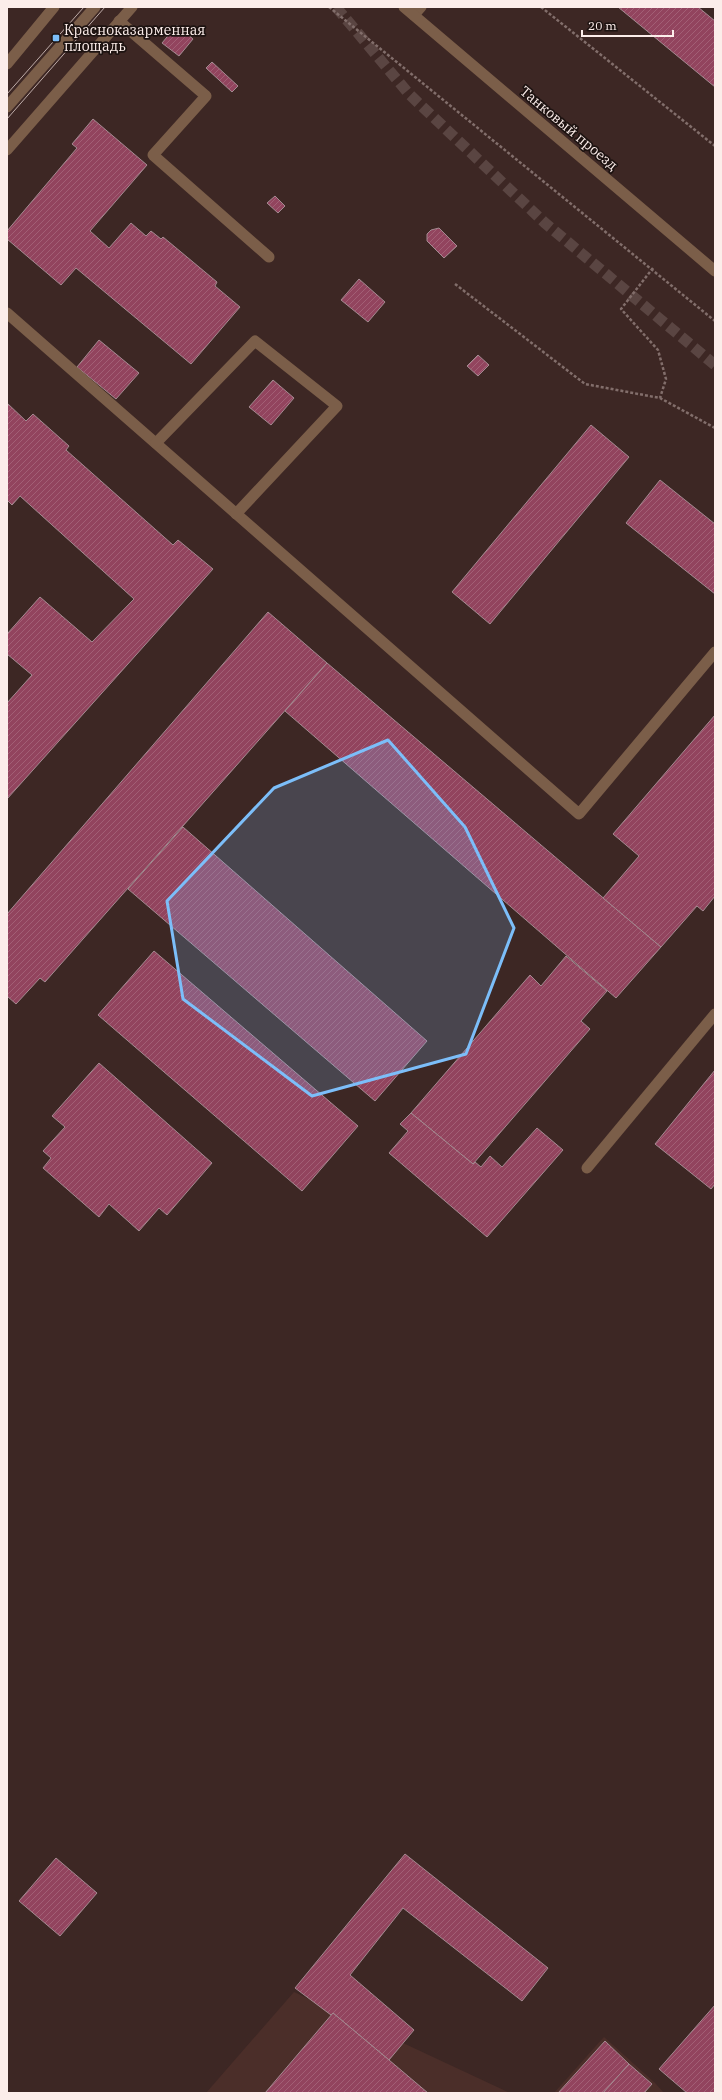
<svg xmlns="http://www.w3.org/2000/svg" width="722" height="2100" viewBox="0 0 722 2100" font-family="'IBM Plex Serif',serif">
<defs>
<pattern id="building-hatch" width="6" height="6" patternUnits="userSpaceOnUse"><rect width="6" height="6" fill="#92445e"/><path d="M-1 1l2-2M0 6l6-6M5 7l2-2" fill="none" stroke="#a25f75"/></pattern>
</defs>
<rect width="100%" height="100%" fill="#3d2724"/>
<g fill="#4b2e29">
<path d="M294,1992L510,2093H206Z"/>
<path d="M604,2037L655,2083L664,2093H554Z"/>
</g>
<g fill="url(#building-hatch)" stroke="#a48a91">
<path d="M618,7H698L715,21V87Z"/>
<path d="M177,25L193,39L179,56L162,43Z"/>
<path d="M212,62L238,86L232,92L206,68Z"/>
<path d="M93,119L147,165L90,231L109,248L131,223L146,236L151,231L161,239L163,237L217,282L215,286L240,307L191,364L76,268L61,285L7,239V231L77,148L72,144Z"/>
<path d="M275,196L285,206L278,213L267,203Z"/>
<path d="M439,228L457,246L444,258L427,241V234L431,230Z"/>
<path d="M359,279L385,302L368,322L341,300Z"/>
<path d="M99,340L139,373L116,399L77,367Z"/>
<path d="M478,355L489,365L478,376L467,366Z"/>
<path d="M273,380L294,398L271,425L249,407Z"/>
<path d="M7,403L26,421L33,414L69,446L66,450L173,545L178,540L213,569L7,799V703L32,675L7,654V634L40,597L92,642L134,599L20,496L12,505L7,500Z"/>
<path d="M591,425L629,457L490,624L452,592Z"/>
<path d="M660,480L715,524V594L626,523Z"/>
<path d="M268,612L327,663L45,982L40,978L16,1004L7,996V914Z"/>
<path d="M327,663L661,947L616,998L285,711Z"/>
<path d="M715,715V896L703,911L697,906L661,947L603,898L639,856L613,834Z"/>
<path d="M183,827L427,1041L375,1101L128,889Z"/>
<path d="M154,951L358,1126L302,1191L98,1015Z"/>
<path d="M566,956L607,991L581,1021L590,1029L473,1164L411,1113L530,975L541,986Z"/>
<path d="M99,1063L212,1163L167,1215L159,1208L139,1231L109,1204L99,1217L43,1168L51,1158L43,1151L65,1127L52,1116Z"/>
<path d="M715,1070V1184L711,1189L655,1144Z"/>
<path d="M411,1113L473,1164L475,1162L481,1167L490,1156L502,1167L537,1128L563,1150L487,1237L389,1153L408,1131L400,1124Z"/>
<path d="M405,1854L548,1968L522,2001L403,1908L350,1975L414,2030L389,2060L333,2013L331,2015L295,1988Z"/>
<path d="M56,1858L97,1893L60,1936L19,1901Z"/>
<path d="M715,2005V2093H687L659,2069Z"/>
<path d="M333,2013L389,2060L428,2093H265Z"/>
<path d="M605,2041L629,2064L603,2093H558Z"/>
<path d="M629,2064L652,2084L644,2093H603Z"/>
</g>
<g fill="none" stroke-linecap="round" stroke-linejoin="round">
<path stroke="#5a4542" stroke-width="11" stroke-dasharray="11 5.5" stroke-linecap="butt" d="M336,7L409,94L545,223L715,365"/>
<g stroke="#826e6b" stroke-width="2.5" stroke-dasharray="3 2" stroke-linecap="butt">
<path d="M329,7L715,321"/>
<path d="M541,7L715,146"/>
<path d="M653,268L621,309L658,350L666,379L660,398"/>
<path d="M455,284L585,384L660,398L715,428"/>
</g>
<g stroke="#7b5e49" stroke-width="11">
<path d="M414,15L421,7"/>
<path d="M119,21L206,96L153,155L269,257"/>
<path d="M7,107L95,7"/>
<path d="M7,313L579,814L715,652"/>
<path d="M156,443L255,341L337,406L236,514"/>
<path d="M587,1168L715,1014"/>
</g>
<g stroke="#7b5e49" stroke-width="11">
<path d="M404,7L715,271"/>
<path d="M7,64L54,7"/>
<path d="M7,150L132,7"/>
</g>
<g stroke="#bdaba8" stroke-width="1">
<path d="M7,94L84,7"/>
<path d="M7,119L105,7"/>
</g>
</g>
<path fill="#7cbef9" fill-opacity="0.2" stroke="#7cbef9" stroke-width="3" stroke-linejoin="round" d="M388,740L465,827L514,928L466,1054L312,1096L183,999L167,901L274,788Z"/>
<rect fill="#7cbef9" stroke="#1d1311" stroke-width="1.5" x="52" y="34" width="8" height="8" rx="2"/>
<g text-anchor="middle" stroke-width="3.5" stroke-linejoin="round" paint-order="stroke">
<g font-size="14" fill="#fcedea" stroke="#1d1311" text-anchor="start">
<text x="64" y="35">Красноказарменная<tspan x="64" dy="16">площадь</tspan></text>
</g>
<g font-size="14" fill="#fcedea" stroke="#1d1311">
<text transform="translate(569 128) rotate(40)" y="5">Танковый проезд</text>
</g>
</g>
<rect width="722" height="2100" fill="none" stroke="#fcedea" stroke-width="16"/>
<path d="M582 30v6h91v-6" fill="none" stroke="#fcedea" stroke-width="2"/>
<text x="588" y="30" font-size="12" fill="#fcedea" stroke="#1d1311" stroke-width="3" paint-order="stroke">20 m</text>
</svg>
